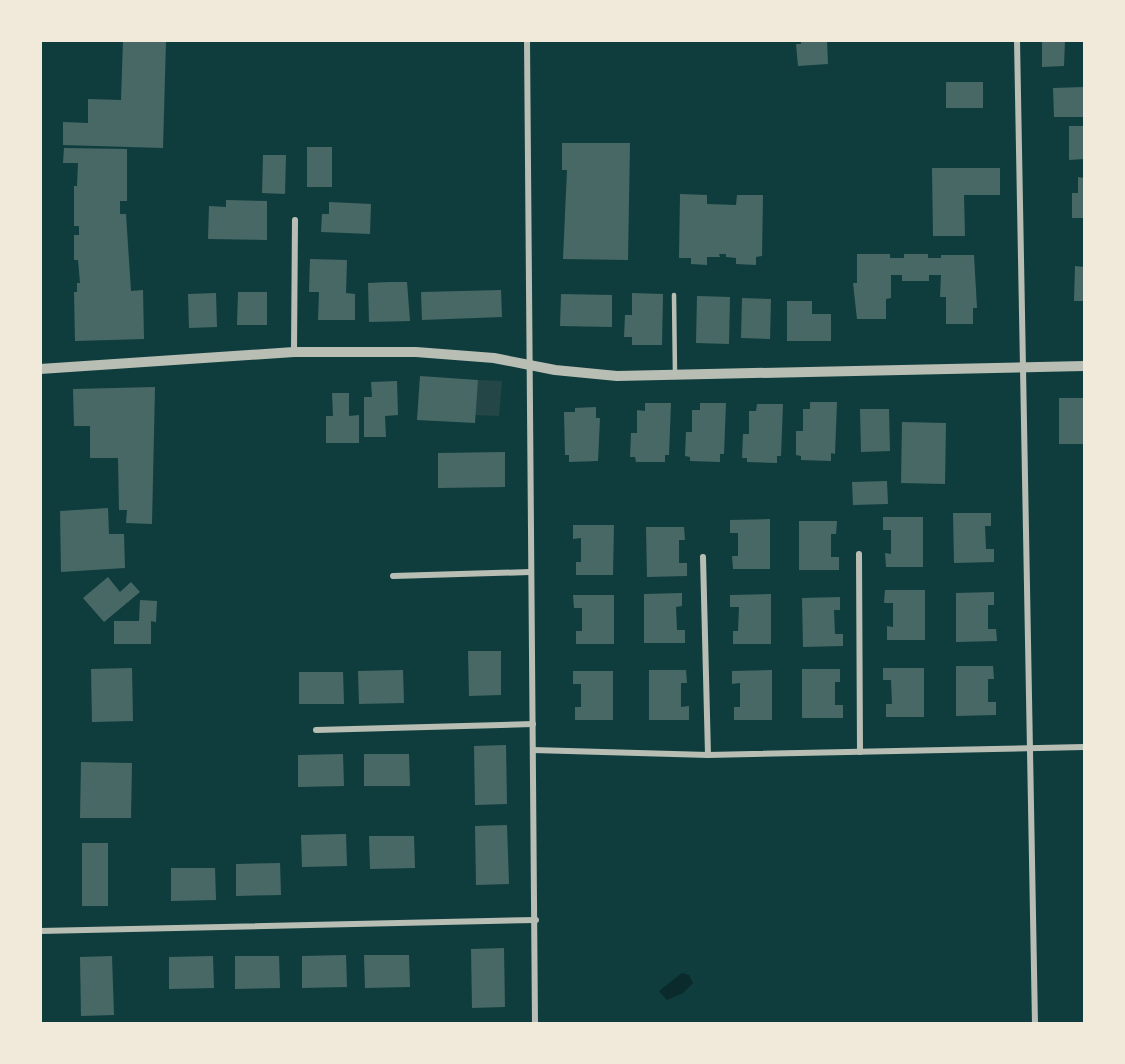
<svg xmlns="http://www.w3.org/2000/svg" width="1125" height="1064" viewBox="0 0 1125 1064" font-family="Barlow,sans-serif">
<rect width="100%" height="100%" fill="#0f3d3e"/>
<path fill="#244646" d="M478,380L502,381L499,416L475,415Z"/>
<path fill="#0a2a2b" d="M682,973L689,975L693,983L683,993L667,1000L659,991Z"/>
<g fill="#486865">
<path d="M123,40L166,41L163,148L63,145V122L88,123V99L121,100Z"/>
<path d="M801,40H827L828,64L798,66L796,44H801Z"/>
<path d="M1042,40H1065L1064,66L1042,67Z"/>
<rect x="946" y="82" width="37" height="26"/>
<path d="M1084,87V117H1054L1053,88Z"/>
<path d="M1069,126H1084V159L1069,160Z"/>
<path d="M562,143H630L628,260L563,259L567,170H562Z"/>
<rect x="307" y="147" width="25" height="40"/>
<path d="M64,148L127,149V201H120V214H126L131,291L143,290L144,339L75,341L74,292H77V283H80L78,260H74V235H79V226H74V186H77L78,163H63Z"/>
<path d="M263,155H286L285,194L262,193Z"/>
<path d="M932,168H1000V195H964L965,236H933Z"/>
<path d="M1078,177L1084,178V218H1072V193H1078Z"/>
<path d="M680,194L707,195V204L736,205L737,195H763L762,256L756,257V265L736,264V258L726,257V254H719L720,257H707V265L691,264V258H679Z"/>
<path d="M226,200L267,201V240L208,239L209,206L226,207Z"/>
<path d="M329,202L371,204L370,234L321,232L322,214H329Z"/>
<path d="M857,254H890V258H904V254H928V258H941V255H974L977,308H973V324H946V297H940L941,275H929V281H902V275H891V298L886,299V319H857L853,283H857Z"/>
<path d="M310,259L347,260L346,293L355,294V320H318L319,292H309Z"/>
<path d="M1075,266L1084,267V301H1074Z"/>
<path d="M389,282H407L410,321L369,322L368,283Z"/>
<path d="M501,290L502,317L422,320L421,292Z"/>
<path d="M238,292H267V325H237Z"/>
<path d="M216,293L217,327L189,328L188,294Z"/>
<path d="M632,293L663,294L662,345H632V337H624L625,315H632Z"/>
<path d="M561,294L612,295V327L560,326Z"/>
<path d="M697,296L730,297L729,344L696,343Z"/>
<path d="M742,298L771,299L770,339L741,338Z"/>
<path d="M787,301H812V314H831V341H787Z"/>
<path d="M420,376L478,380L475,423L417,420Z"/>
<path d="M397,381L398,415L385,416L386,437H364V397H372L371,382Z"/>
<path d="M155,387L152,524L126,523L127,510H119L118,458H90V426H74L73,389Z"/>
<path d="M332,393H349V416L359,415V443H326V416H333Z"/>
<rect x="1059" y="398" width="25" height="46"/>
<path d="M810,402H837L835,454L831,453V461L801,460V456L796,455V431H803V409H810Z"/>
<path d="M645,403H671L669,455H665V462H636L635,457H630L631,433H637V410L645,411Z"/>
<path d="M700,403H726L724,454H720V462L690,461V457L685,456L686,432H692V410H700Z"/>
<path d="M757,404H783L781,456H777V463L747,462V458H742L743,434H749V411H756Z"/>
<path d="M596,407V418H600L598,461L569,462V455H565L564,412H575V408Z"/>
<path d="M860,409H889L890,451L861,452Z"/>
<path d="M902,422L946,423L945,484L901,483Z"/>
<path d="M505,452V487L438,488V453Z"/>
<path d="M887,481L888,504L853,505L852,482Z"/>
<path d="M108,508L109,534H124L125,568L61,572L60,511Z"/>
<path d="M953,513H991V526H985L986,549H994V562L954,563Z"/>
<path d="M883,517H923V567H886L885,553L891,554V530H883Z"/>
<path d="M770,519V569H733L732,556H738V533H730V520Z"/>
<path d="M799,521H837L836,534H831V557H839V570H799Z"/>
<path d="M573,525H614L613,575H576V562H581V538L573,539Z"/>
<path d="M646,527H684L685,540H679V563H687V576L647,577Z"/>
<path d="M108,577L120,592L131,582L140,592L104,622L83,598Z"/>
<path d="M885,590H925V640H887V626L893,627V603H884Z"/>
<path d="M994,592V605H988V629H996L997,641L956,642V593Z"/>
<path d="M682,593V606L676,607L677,630H685V643H644V594Z"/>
<path d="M771,594V644H733V631H738L739,607H730V595Z"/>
<path d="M573,595H614V644H576V631H582V608H574Z"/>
<path d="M840,597V610H834L835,634H843V646L803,647L802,598Z"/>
<path d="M140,600L157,601L156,622L151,621V644H114V621H139Z"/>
<path d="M468,651H501V695L469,696Z"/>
<path d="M956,666H993L994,679H988V702H996V715L956,716Z"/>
<path d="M132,668L133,721L92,722L91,669Z"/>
<path d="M883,668H924V717H886V704H892L891,680H883Z"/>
<path d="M802,669H840V682H835V705H843V718H802Z"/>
<path d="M403,670L404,703L359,704L358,671Z"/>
<path d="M649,670H686L687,683H681V707L689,706V720H649Z"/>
<path d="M772,670V720H734V707H740V683L732,684V671Z"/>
<path d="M573,671H613V720H575V707H581V684H573Z"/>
<path d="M299,672H343L344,704H299Z"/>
<path d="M506,745L507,804L475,805L474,746Z"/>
<path d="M343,754L344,786L298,787V755Z"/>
<path d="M364,754H409L410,786H364Z"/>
<path d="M81,762L132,763L131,818H80Z"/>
<path d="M507,825L509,884L476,885L475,826Z"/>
<path d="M346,834L347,866L302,867L301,835Z"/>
<path d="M369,836H414L415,868L370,869Z"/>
<rect x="82" y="843" width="26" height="63"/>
<path d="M280,863L281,895L236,896V864Z"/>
<path d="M171,868H215L216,900L171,901Z"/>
<path d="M504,948L505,1007L472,1008L471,949Z"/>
<path d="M346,955L347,987L302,988V956Z"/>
<path d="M364,955H409L410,987L365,988Z"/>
<path d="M112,956L114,1015L81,1016L80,957Z"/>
<path d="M213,956L214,988L169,989V957Z"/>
<path d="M235,956H279L280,988L235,989Z"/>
</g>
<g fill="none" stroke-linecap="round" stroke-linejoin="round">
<path stroke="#b8beb3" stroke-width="4.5" d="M674,295L675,375"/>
<g stroke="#b8beb3" stroke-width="6">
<path d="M527,40L535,1024"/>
<path d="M1017,40L1035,1024"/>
<path d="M294,352L295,220"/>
<path d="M859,554L860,752"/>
<path d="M703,557L708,755"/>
<path d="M393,576L530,572"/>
<path d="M316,730L533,724"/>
<path d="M533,750L708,755L1084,747"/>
<path d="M40,931L536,920"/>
</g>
<path stroke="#b8beb3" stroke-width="10" d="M40,369L294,352H416L494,358L555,370L617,376L1084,366"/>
</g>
<rect width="1125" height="1064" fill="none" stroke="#f1e9da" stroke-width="84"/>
</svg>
